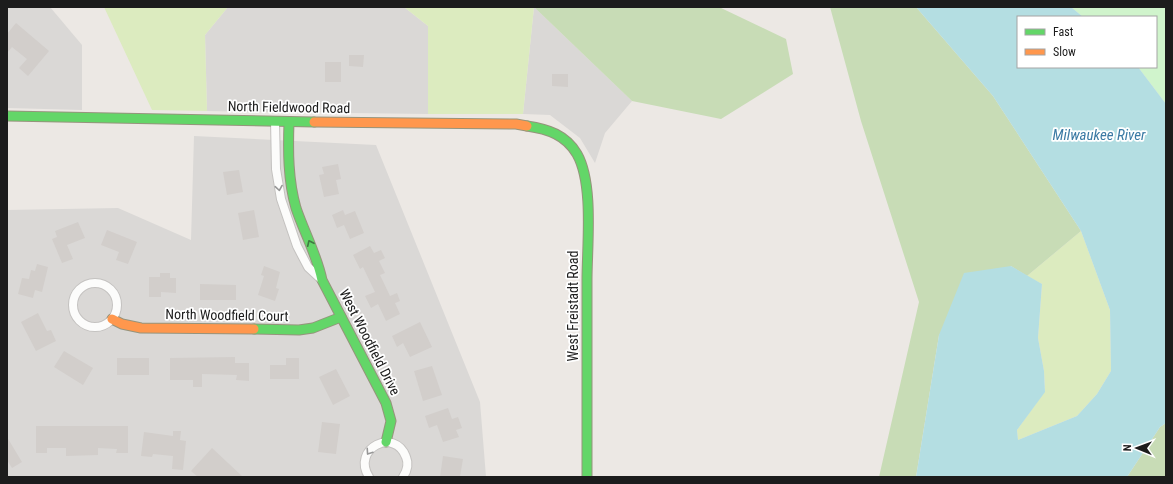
<svg xmlns="http://www.w3.org/2000/svg" width="1173" height="484" viewBox="0 0 1173 484" font-family="'Roboto Condensed',sans-serif">
<rect width="100%" height="100%" fill="#ece8e4"/>
<g fill="#dad8d6">
<path d="M7,7H50L82,45V110L7,108Z"/>
<path d="M228,7H404L428,26V114L207,111L205,35Z"/>
<path d="M534,7L632,101L605,133L595,163L580,138L550,115L523,114Z"/>
<path d="M194,136L376,145L480,402L486,477H7V210L118,208L191,240Z"/>
</g>
<g fill="#dcebbf">
<path d="M104,7H228L205,35L207,111L152,110Z"/>
<path d="M404,7H534L523,114H428V26Z"/>
<path d="M1081,231L1110,310L1111,371L1097,394L1077,416L1018,440L1017,430L1045,391L1044,371L1038,338L1042,284L1027,276Z"/>
</g>
<g fill="#c8dcb6">
<path d="M534,7H719L786,39L793,74L721,119L632,101Z"/>
<path d="M830,7H916L993,96L1081,231L1027,276L1011,266L939,335L916,477H879L919,302L861,121Z"/>
<path d="M1166,423V477H1127L1160,427Z"/>
</g>
<path fill="#d0f4cc" d="M1071,7H1166V104L1138,67H1156V17H1083Z"/>
<path fill="#b4dee2" d="M916,7H1071L1083,17H1018V67H1138L1166,104V423L1160,427L1127,477H916L939,335L964,273L1011,266L1042,284L1038,338L1044,371L1045,392L1017,430L1018,440L1077,416L1097,394L1111,371L1110,310L1081,231L993,96Z"/>
<g fill="#d2cecb">
<path d="M16,23L49,51L28,76L19,68L27,59L12,47L7,53V34Z"/>
<path d="M349,55H364L363,67L349,66Z"/>
<rect x="325" y="62" width="16" height="20"/>
<path d="M552,74H568V87L552,86Z"/>
<path d="M338,164L341,179L336,180L339,194L324,197L319,175L324,174L322,167Z"/>
<path d="M239,170L243,192L227,195L223,172Z"/>
<path d="M254,210L259,237L243,240L238,213Z"/>
<path d="M343,210L345,215L355,211L364,233L350,239L344,225L337,228L332,215Z"/>
<path d="M78,222L85,238L67,245L73,259L62,263L52,239L57,237L55,231Z"/>
<path d="M107,230L137,242L128,264L116,260L119,252L101,245Z"/>
<path d="M370,246L374,253L381,250L385,258L379,261L385,273L380,275L390,296L397,293L400,301L395,303L400,314L386,321L378,304L371,308L365,296L375,292L363,267L360,269L353,255Z"/>
<path d="M37,264L48,267L42,292L35,290L33,298L18,294L22,278L29,279L31,270L35,271Z"/>
<path d="M264,266L280,272L276,288L279,289L275,301L258,295L264,276L261,275Z"/>
<path d="M160,273H170V278H176V293L161,292V297H149V277H160Z"/>
<path d="M200,284L236,285V300H200Z"/>
<path d="M38,313L47,331L51,330L56,341L36,351L21,322Z"/>
<path d="M420,322L432,347L410,357L403,343L397,347L392,336Z"/>
<path d="M64,351L93,368L83,385L54,367Z"/>
<path d="M235,357V363H249V381L236,380L237,375L202,374V387H193V380H170V358Z"/>
<rect x="117" y="358" width="32" height="17"/>
<path d="M286,358H299V379H270V365H286Z"/>
<path d="M432,366L442,395L423,401L414,371Z"/>
<path d="M336,369L350,396L333,405L319,377Z"/>
<path d="M448,408L452,419L458,417L462,428L456,430L459,437L443,442L437,425L429,428L425,416Z"/>
<path d="M322,422L340,424L336,454L318,452Z"/>
<path d="M36,426H128V453H116L117,449L98,448V455L66,456V448H47V453H36Z"/>
<path d="M173,431H181L180,440L186,441L183,470L172,469L173,456L153,454L152,457L141,456L144,432L173,436Z"/>
<path d="M7,437L22,462L12,468L7,460Z"/>
<path d="M212,448L243,477H198L191,471Z"/>
<path d="M443,456L463,459L460,477H440Z"/>
</g>
<g fill="none" stroke-linecap="round" stroke-linejoin="round">
<defs>
<g id="street">
<path d="M275,121L276,169L281,199L297,246L308,267L322,280"/>
<circle cx="95" cy="305" r="22"/>
<path d="M369,477C351,448 395,427 406,457C409,464 407,471 403,477"/>
</g>
<g id="fast">
<path d="M7,116L314,122"/>
<path d="M289,122C288,151 288,180 296,208C304,232 317,255 322,280L386,403L391,421L386,442"/>
<path d="M527,126C548,129 566,135 577,154C594,184 587,246 587,280C587,346 587,411 587,477"/>
<path d="M254,329L299,330L313,328L341,317"/>
</g>
<g id="slow">
<path d="M314,122L516,124L527,126"/>
<path d="M112,319L122,324L141,328L254,329"/>
</g>
</defs>
<use href="#street" stroke="#c4c2c0" stroke-width="10"/>
<use href="#fast" stroke="#96947c" stroke-width="11"/>
<use href="#slow" stroke="#96947c" stroke-width="11"/>
<use href="#street" stroke="#fcfcfb" stroke-width="8"/>
<use href="#fast" stroke="#63d668" stroke-width="9"/>
<use href="#slow" stroke="#ff974d" stroke-width="9"/>
</g>
<defs><path id="oneway-chevron" d="M-2-3.5L2.5 0L-2 3.5" fill="none" stroke-width="1.6" stroke-linecap="round" stroke-linejoin="round"/></defs>
<g stroke="#979797">
<use href="#oneway-chevron" transform="translate(279 188) rotate(81)"/>
<use href="#oneway-chevron" transform="translate(369 452) rotate(124)"/>
</g>
<use stroke="#407942" href="#oneway-chevron" transform="translate(310 243) rotate(-115)"/>
<g text-anchor="middle" stroke-width="3.5" stroke-linejoin="round" paint-order="stroke">
<g font-size="14" fill="#1c1c1c" stroke="#fff">
<text transform="translate(289 107) rotate(1)" y="5">North Fieldwood Road</text>
<text transform="translate(573 306) rotate(-90)" y="5">West Freistadt Road</text>
<text transform="translate(227 315) rotate(1)" y="5">North Woodfield Court</text>
<text transform="translate(370 342) rotate(63)" y="5">West Woodfield Drive</text>
</g>
<g font-size="15" font-style="italic" fill="#3b7aa4" stroke="#fff">
<text x="1099" y="140">Milwaukee River</text>
</g>
</g>
<rect width="1173" height="484" fill="none" stroke="#1c1c1c" stroke-width="16"/>
<rect x="1017" y="16" width="140" height="52" fill="#ffffff" stroke="#a4a4a4"/>
<rect x="1025" y="29" width="20" height="6" fill="#63d668" stroke="#a4a4a4"/>
<text x="1053" y="36" font-size="12" fill="#1c1c1c">Fast</text>
<rect x="1025" y="49" width="20" height="6" fill="#ff974d" stroke="#a4a4a4"/>
<text x="1053" y="56" font-size="12" fill="#1c1c1c">Slow</text>
<g transform="translate(1137 448) rotate(271)" stroke="#ffffff" stroke-width="3" paint-order="stroke">
<path d="M0-3L7 15L0 10L-7 15Z" fill="#1c1c1c"/>
<text y="-6" font-size="11" font-weight="bold" text-anchor="middle" fill="#1c1c1c">N</text>
</g>
</svg>
